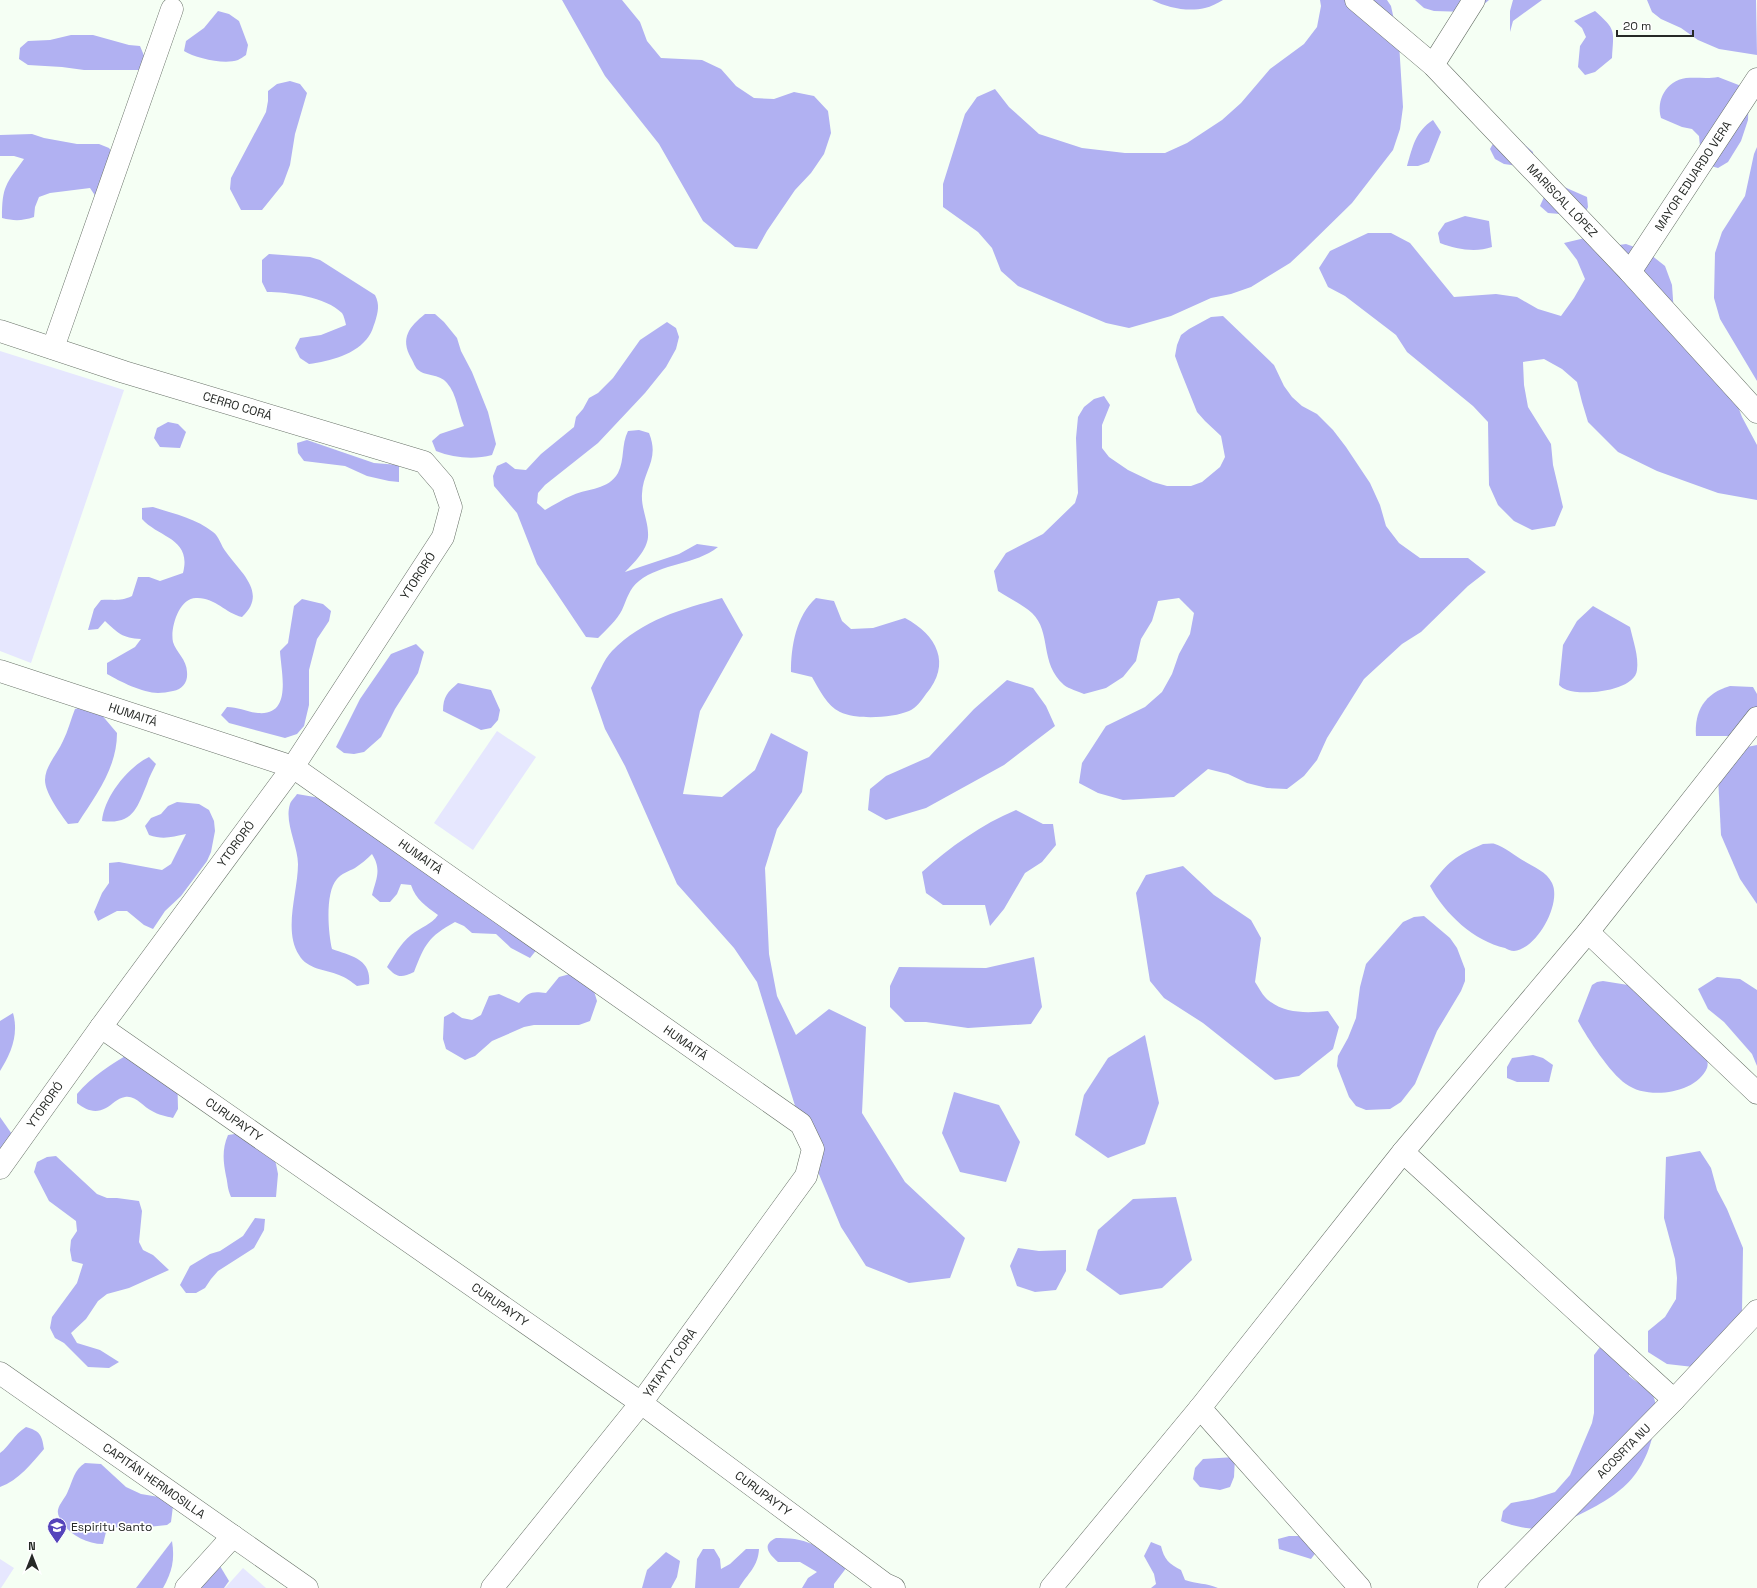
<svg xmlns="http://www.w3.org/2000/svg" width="1757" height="1588" viewBox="0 0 1757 1588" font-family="'Space Grotesk',sans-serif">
<rect width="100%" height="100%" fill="#f5fff4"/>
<g fill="#e6e7fe">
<path d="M0,351L124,390L31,663L0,651Z"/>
<path d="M497,731L536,757L473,850L434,823Z"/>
<path d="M0,1559L14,1568L1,1588H0Z"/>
<path d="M243,1568L266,1588H225Z"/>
</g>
<g fill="#b1b1f2">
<path d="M562,0H622L640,22L647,41L661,58L702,60L721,69L736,86L754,98L774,99L794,92L814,96L828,111L831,133L824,154L811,173L795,190L767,231L757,249L735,247L703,221L659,144L605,76Z"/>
<path d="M1152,0H1223C1217,3 1211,7 1205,8C1188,12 1168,8 1152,0Z"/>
<path d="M1320,0H1387L1391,6L1399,43L1403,107L1400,129L1393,150L1352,203L1305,249L1290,263L1251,287L1231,294L1211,298L1171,316L1129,328L1106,323L1018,286L1001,271L992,248L978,232L943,207V184L965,114L977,97L995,89L1009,107L1039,134L1082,148L1125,153H1165L1187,143L1222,120L1241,103L1270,69L1304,44L1317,27L1321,6Z"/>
<path d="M1415,0H1489L1477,10L1467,12L1434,11L1424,8Z"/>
<path d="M1513,0H1542L1513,21L1510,32V11Z"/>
<path d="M1647,0H1756L1757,55L1719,49L1698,40L1681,28L1661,19L1652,12Z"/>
<path d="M218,11L229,14L239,21L248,45L246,55C243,57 240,59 238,60C224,65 195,58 184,51L186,41L204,28Z"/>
<path d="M1595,11C1616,30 1614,29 1612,58L1595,72L1585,75L1578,67L1580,46L1586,37L1582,28L1574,21Z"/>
<path d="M71,35H93L129,45L140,46L150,70H84L62,67L28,65L19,59L20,48L28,41L50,40Z"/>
<path d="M1718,77L1749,89L1748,120L1741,141L1728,162L1718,168L1707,165L1701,157L1699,136L1692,129L1682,127L1661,118C1656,100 1666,81 1686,78C1697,77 1707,79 1718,77Z"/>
<path d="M290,81L300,84L307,93L295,134L290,165L283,184L262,210H241L230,189L231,178L266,112L268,101V91L277,84Z"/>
<path d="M1433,120L1441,132L1429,162L1418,166H1407C1413,146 1415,132 1433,120Z"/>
<path d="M32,134L44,138L77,144H99L109,148L116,158L102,206L90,188L50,193L39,197L35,207L34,217C22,221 14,221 2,218C2,186 6,184 24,159L14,156H0V135Z"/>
<path d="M1495,140H1519L1533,152L1534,163L1525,167L1504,164L1495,159L1490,149Z"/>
<path d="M1757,147V381L1720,319L1714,298L1715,253L1722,232L1745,196L1754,154Z"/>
<path d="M1562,186L1587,197L1588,207L1584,216L1548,213L1540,206L1544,197Z"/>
<path d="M1465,216L1489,221L1492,247C1475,253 1456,249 1440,243L1438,233L1445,223Z"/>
<path d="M1368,233H1391L1410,243L1454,297L1496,294L1517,297L1538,309L1561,316L1574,298L1585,279L1577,260L1564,243L1585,238L1605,247L1626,244L1646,251L1665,266L1672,285L1675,328L1734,396L1742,417L1757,445V500L1718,493L1657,471L1618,452L1588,422L1582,402L1577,382L1562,369L1544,359L1523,362L1524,385L1528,407L1551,444L1553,465L1563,507L1555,526L1532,530L1514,521L1498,505L1489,485L1488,422L1473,406L1407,352L1396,335L1345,296L1328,287L1319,268L1330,251Z"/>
<path d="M269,254L310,257L320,260L375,295C380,305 378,312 375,322C373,327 372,332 369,336C356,355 330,361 309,364L300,358L295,348L300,338L321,335L346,325C345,321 344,316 342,313C326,297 288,292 267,292L262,282V260Z"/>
<path d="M425,314H435L444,322L457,338L461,351L472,372L488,412L496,444L492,455C474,460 454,458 436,451L432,441L440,434L464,426C458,413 457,394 447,383C439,373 425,377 417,369C415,367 413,361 411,358C400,338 409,327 425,314Z"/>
<path d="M1223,316L1274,365L1284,386L1292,397L1302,406L1317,414L1333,430L1346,447L1370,483L1380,505L1386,526L1399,543L1420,558H1468L1486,572L1468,586L1421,632L1402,644L1364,679L1327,738L1317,760L1304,776L1287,789L1267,788L1247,783L1228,774L1208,769L1174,797L1123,800L1098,793L1079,783L1082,763L1106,726L1145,707L1162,692L1172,674L1179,654L1190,634L1194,613L1179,598L1158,601L1152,621L1141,639L1136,661L1123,677L1106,688L1084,694C1078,691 1069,689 1064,685C1039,663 1052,632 1032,613C1023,605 1009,598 998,591L994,571L1006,553L1043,534L1075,503L1078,493L1076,438L1078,417L1084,407L1094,399L1104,396L1110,405L1102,425V448L1109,457L1128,470L1153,482L1167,486H1191L1202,482L1220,467L1225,457L1221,436L1205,421L1197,412L1179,367L1175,356L1177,345L1181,335L1189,329L1211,317Z"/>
<path d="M667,322L676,328L679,337L676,349L666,367L645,393L598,443L545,485L538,493L537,503L545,510C554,505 563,499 573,495C589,488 608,490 618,473C625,459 621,445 628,431L639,430L649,433C660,460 643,470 642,494C641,509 649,522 648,537C647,550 634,563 625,572L679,554L697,544L718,547C695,565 662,563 639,581C629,589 627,599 622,610C617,620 606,630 598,638L586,637L537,564L517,513L494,486L493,476L497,466L506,462L515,469L526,470L541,454L574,427L576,417L583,409L589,398L598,393L613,378L640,340Z"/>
<path d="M168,422L178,424L186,432L180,448L160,447L154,438L157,428Z"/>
<path d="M307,440L374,463L399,465V482L389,481L367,476L345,466L304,461L298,453L297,443Z"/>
<path d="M153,507C172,513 197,519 213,532C219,536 221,546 226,552C241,573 268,593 242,617C225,613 215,597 196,598C179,598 170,628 173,642C176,652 187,660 187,672C188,682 183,689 173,691C168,692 162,693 158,693C143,693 119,681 107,674V663L135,647L141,639C122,638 118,633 105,621L98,629L88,630L94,609L101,600C114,599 119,602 132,596L138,577H149L160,581L183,573C192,538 159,538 142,519V508Z"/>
<path d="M722,598L743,635L700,711L683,794L722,797L755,770L771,733L808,752L802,792L777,829L765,868L769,954L777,996L796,1035L829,1009L866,1027L862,1113L905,1182L965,1238L950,1278L909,1283L866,1266L841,1227L808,1148L757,982L734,948L677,884L625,766L605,729L591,688C597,677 604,659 612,651C642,620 682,609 722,598Z"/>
<path d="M816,598L834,601L842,621L851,629L873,628L905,618C937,635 952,664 926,694C922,700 916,708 909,711C893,718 856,720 840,712C827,706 819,689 812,677L791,672C791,646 796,616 816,598Z"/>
<path d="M302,599L323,604L331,611L329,621L317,639L309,670V705L304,726L297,734L285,738L229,723L221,715L227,707C238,707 247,712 258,713C293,716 281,672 280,651L288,643L294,606Z"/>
<path d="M1593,606L1630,627C1633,640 1639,657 1637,670C1635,691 1583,696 1567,690C1564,689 1561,687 1559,685L1563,645L1577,621Z"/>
<path d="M416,644L424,652L418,673L395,709L381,737L364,752L354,754L344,753L336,747L360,699L391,654Z"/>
<path d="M1007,680L1033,688L1046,706L1055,726L1004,765L926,808L886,820L868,810L870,789L886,776L929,757L974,709Z"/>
<path d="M458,683L491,690L500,710L498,720L491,728L481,730L443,711C443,696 448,692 458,683Z"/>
<path d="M1730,686L1753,687L1757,694V726L1740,736H1696C1694,711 1705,693 1730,686Z"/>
<path d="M85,706L95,707L117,733C117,768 96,795 78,823L68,824C60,813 45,793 45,780C45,766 58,753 63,741C68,731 71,719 75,709Z"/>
<path d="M1757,745V904L1740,879L1721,835L1717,757L1737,749Z"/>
<path d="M149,757L156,764C153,770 149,777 147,784C137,808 133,825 102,821C104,797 128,767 149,757Z"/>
<path d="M297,794L326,799L538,948L530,958L511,948L496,934L472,933L464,926L455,922C428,937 425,944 414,972C401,978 397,978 387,967C394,956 400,944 411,935C421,927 431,925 438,915C426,906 416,900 411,885L401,884L397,894L390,902H380L372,895C376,879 382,870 372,854C367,859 361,864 355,868C349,871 341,874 337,879C325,892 328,932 332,949C351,956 372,959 369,984L357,986C352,982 345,977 339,975C325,969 308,970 299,955C283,930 298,892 298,864C298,846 284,822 290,804C291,801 295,797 297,794Z"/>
<path d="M177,802L199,804L209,810L214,821L215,831L211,852L207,861L181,896L165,911L153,929L144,925L127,911H117L98,921L94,912L102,893L109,883V863L119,862L162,870L171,864L186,834C172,837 163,840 149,835L145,826L151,818L161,814L168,806Z"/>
<path d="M1016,810L1043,824H1053L1056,845L1042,862L1025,873L1004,909L990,926L985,905H943L926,893L922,872C950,847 982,824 1016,810Z"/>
<path d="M1483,844C1487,844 1492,843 1495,844C1503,846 1517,857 1524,861C1534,867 1547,872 1552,883C1562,903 1537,949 1514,951C1511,951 1507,949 1505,948C1474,941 1445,914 1430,886C1448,862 1455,856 1483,844Z"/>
<path d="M1183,866L1214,895L1251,920L1261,938L1255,982C1259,988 1263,996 1268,1000C1285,1014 1307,1013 1328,1011L1339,1027L1333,1049L1299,1076L1275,1080L1203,1023L1164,998L1150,981L1136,893L1146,875Z"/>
<path d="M1424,916L1450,938L1457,948L1465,969V981L1461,991L1437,1031L1415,1084L1401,1102L1390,1109L1366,1110L1356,1106L1349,1097L1337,1066L1338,1056L1348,1038L1356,1018L1360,987L1366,964L1403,922L1414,917Z"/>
<path d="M1034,957L1042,1007L1031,1024L968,1028L926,1022H905L890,1007V986L899,967L986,968Z"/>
<path d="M570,974L590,978L597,1001L590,1021L579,1025H534L524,1027L492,1041L475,1056L465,1060L446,1049L443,1039L444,1017L453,1012L462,1018L472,1020L481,1015L489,996L499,994L519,1003C528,992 532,991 546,993L559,977Z"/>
<path d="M1717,977L1740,979L1757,990V1066L1752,1054L1724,1022L1708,1009L1698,989Z"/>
<path d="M1603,981L1628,985L1704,1050C1706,1055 1709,1062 1707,1068C1696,1094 1647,1100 1626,1084C1610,1073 1588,1039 1578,1021L1592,985L1597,982Z"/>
<path d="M13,1013C19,1035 11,1053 0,1071V1021Z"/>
<path d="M1145,1035L1159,1103L1145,1144L1108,1158L1075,1135L1084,1095L1108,1058Z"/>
<path d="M132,1052L177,1067L178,1109L173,1118C166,1116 158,1115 152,1111C143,1107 136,1095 125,1097C117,1098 112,1105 106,1108C95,1114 86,1110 77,1103V1094C92,1076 112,1064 132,1052Z"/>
<path d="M1533,1055L1543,1058L1553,1065L1549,1082H1517L1507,1078V1067L1512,1058Z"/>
<path d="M954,1092L999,1105L1020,1142L1006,1182L960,1172L942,1133Z"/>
<path d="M0,1117L14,1137L0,1150Z"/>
<path d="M249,1132L268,1144L276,1164L278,1174L276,1197H231C227,1188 228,1184 226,1176C223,1161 222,1149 228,1135Z"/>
<path d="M1700,1151L1711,1168L1717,1190L1727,1209L1743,1248L1742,1312L1711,1369L1667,1364L1648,1352V1331L1665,1317L1676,1299L1677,1278L1675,1259L1664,1218L1666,1157Z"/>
<path d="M56,1156L97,1194L107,1198H117L139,1201L142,1211L139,1242L143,1250L153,1255L169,1270L129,1288L107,1294L98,1301L86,1319L71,1333L77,1343L100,1350L119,1362L109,1368L88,1367L64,1343L55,1338L50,1328L52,1317L77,1283L83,1264L72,1261L70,1250L71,1240L77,1231L76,1221L49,1201L34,1172L37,1162L47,1157Z"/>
<path d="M1176,1197L1192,1260L1162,1288L1120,1295L1086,1270L1098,1230L1133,1199Z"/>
<path d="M255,1218L265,1219L264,1230L254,1248L218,1271L211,1279L205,1288L196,1293H186L180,1285L190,1266L210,1254L220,1251L243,1236Z"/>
<path d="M1018,1248L1039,1251L1066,1250V1271L1056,1290L1035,1292L1017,1286L1010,1266Z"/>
<path d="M1603,1343L1629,1355V1376C1635,1381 1641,1384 1647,1388C1660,1398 1656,1420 1653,1434C1640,1491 1602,1503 1554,1527C1537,1531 1517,1528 1501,1521L1503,1511L1511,1503L1533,1499L1555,1492L1570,1475L1592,1423L1594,1413V1355Z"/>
<path d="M26,1427C40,1431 42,1435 44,1449C31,1464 19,1480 0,1487V1453C10,1446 13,1435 26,1427Z"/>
<path d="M1235,1457L1234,1477L1230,1487L1220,1490L1200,1487L1193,1479L1195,1468L1203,1459Z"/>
<path d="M85,1463L101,1464L126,1487L141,1494L159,1497L173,1506L171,1522L167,1525L129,1529L113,1527L107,1528L103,1544C87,1544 70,1535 62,1522C60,1519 57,1514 58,1510C59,1504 66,1497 68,1491C73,1480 74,1470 85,1463Z"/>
<path d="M1289,1536H1302L1317,1551L1311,1559L1279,1549L1278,1539Z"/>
<path d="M776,1538C807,1537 824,1548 847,1567L834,1584V1588H802L808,1578L817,1572L800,1562H778C769,1554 761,1545 776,1538Z"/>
<path d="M172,1541C175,1560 172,1572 163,1588H136Z"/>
<path d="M1151,1542L1161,1546C1164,1559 1169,1564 1181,1570L1185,1580C1196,1584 1207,1583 1218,1588H1151L1156,1584L1154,1574L1144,1556Z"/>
<path d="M703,1549H714L720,1559L721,1569L730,1564L746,1549H759C758,1567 748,1573 739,1588H695L697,1559Z"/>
<path d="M666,1552L680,1561L677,1577L671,1588H642L647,1570Z"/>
<path d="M220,1566L229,1581L224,1588H194Z"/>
</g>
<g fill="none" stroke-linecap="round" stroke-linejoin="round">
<defs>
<g id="minor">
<path id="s1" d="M1356,0L1433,65L1630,272L1757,412"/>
<path d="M1433,65L1474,0"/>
<path id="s2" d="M1630,272L1757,79"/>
<path id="s3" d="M0,331L124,372L424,462L443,484L451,507L443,537L293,767L101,1027L0,1168"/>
<path d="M53,348L172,9"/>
<path id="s4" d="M0,671L293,767L801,1124L813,1149L806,1176L641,1403L492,1588"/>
<path d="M1588,932L1757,1093"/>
<path id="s5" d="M101,1027L641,1403L885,1584L894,1588"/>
<path d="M1403,1152L1674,1400"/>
<path id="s6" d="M0,1373L307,1588"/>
<path d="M1200,1408L1360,1588"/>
<path d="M186,1588L233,1536"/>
<path d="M1051,1588L1200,1408L1403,1152L1588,932L1757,718"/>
<path id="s7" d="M1489,1588L1674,1400L1757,1311"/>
</g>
</defs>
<use href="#minor" stroke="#687168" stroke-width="23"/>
<use href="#minor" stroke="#fff" stroke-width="22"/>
</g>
<defs>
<symbol id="school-pin" viewBox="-11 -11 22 30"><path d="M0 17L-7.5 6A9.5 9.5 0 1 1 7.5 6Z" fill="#54b" stroke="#fff"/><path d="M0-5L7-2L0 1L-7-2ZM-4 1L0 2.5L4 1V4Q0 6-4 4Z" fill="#fff"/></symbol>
</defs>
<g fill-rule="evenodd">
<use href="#school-pin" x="46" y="1516" width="22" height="30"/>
</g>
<g text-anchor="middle" stroke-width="3.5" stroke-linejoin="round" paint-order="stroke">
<g font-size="12" fill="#262926" stroke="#fff">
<text dy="4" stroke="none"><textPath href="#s2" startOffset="115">MAYOR EDUARDO VERA</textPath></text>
<text dy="4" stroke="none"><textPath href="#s1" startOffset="288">MARISCAL LÓPEZ</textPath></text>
<text dy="4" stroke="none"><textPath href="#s3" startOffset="249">CERRO CORÁ</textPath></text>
<text transform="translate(418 576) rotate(-57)" y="4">YTORORÓ</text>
<text dy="4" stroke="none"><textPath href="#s4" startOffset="140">HUMAITÁ</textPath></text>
<text transform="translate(236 844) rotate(-54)" y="4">YTORORÓ</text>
<text dy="4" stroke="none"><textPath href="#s4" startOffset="464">HUMAITÁ</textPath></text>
<text dy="4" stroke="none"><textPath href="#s4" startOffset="788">HUMAITÁ</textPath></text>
<text transform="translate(45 1105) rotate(-55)" y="4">YTORORÓ</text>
<text dy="4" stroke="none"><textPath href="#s5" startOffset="162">CURUPAYTY</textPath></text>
<text dy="4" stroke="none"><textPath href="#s5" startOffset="486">CURUPAYTY</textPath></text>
<text transform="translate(670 1363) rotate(-54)" y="4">YATAYTY CORÁ</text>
<text dy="4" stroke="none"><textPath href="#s7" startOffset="192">ACOSRTA NU</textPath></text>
<text dy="4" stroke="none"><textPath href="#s6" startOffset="188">CAPITÁN HERMOSILLA</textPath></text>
<text dy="4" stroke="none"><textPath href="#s5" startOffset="810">CURUPAYTY</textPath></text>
</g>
<g font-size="12" fill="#262926" stroke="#fff" text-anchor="start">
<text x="71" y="1531">Espiritu Santo</text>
</g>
</g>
<g transform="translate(32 1556)" stroke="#ffffff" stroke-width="3" paint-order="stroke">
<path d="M0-3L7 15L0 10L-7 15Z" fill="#262926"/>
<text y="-6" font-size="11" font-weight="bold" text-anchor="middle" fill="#262926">N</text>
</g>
<path d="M1617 30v6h76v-6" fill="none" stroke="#262926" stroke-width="2"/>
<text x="1623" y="30" font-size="12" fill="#262926" stroke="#ffffff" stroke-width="3" paint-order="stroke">20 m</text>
</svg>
